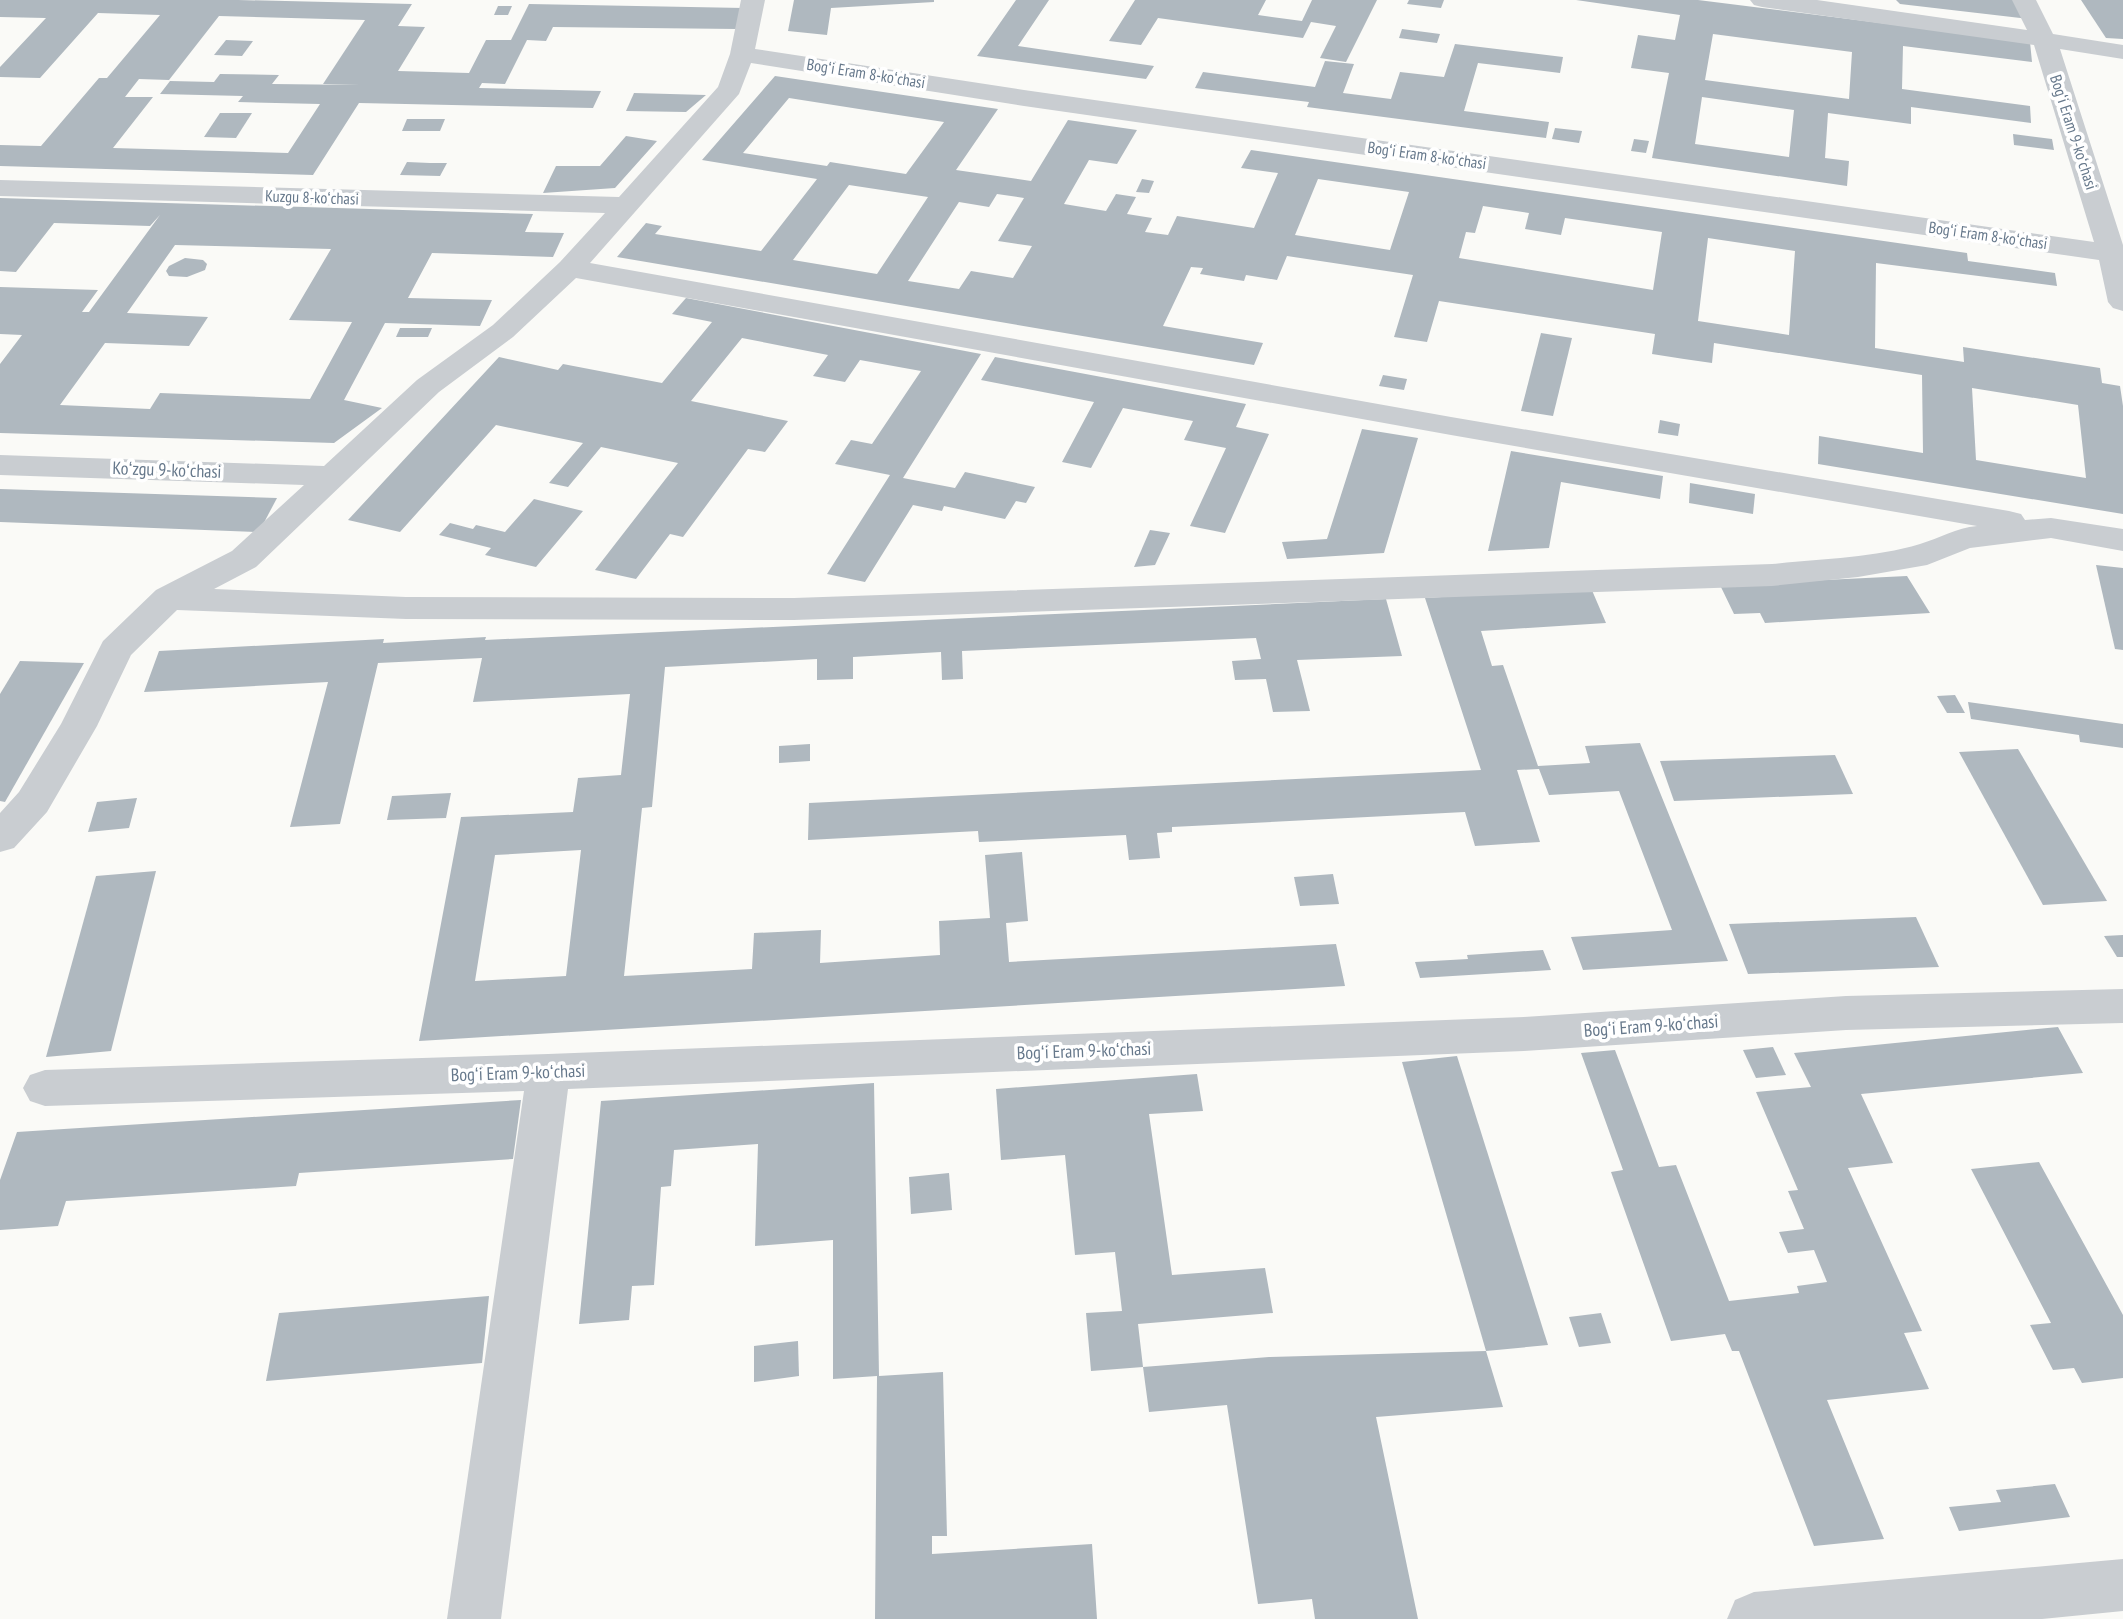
<svg xmlns="http://www.w3.org/2000/svg" width="2123" height="1619" viewBox="0 0 2123 1619" font-family="'PT Sans Narrow',sans-serif">
<rect width="100%" height="100%" fill="#fafaf7"/>
<g fill="#afb8bf" fill-rule="evenodd">
<path d="M0,0H238L412,4L398,26L425,27L398,71L469,73L486,40H511L529,4L744,8L737,29L553,27L546,41L527,40L505,84L482,83L479,88L601,91L593,108L359,103L313,175L0,166V145L41,146L99,78H107L160,15L98,13L40,78L0,77V67L46,18L0,17ZM219,16L365,20L323,84L360,85L272,84L279,75L220,74L214,82L170,81L160,94L243,96L238,102L320,104L288,153L113,148L153,97H125L139,79L169,80Z"/>
<path d="M794,0H934V2L831,8L827,35L788,31Z"/>
<path d="M1016,0H1049L1018,46L1154,66L1146,79L977,56Z"/>
<path d="M1135,0H1266L1258,15L1302,21L1312,0H1377L1346,62L1320,58L1336,26L1311,22L1303,38L1158,18L1141,45L1109,41Z"/>
<path d="M1409,0H1444L1441,8L1407,4Z"/>
<path d="M1576,0H1698L2030,42L2032,62L1903,46L1902,89L2030,106L2031,123L1911,107V124L1828,113L1825,158L1849,161L1847,186L1652,158L1669,73L1631,68L1638,35L1675,40L1680,15ZM1713,34L1852,52L1849,99L1705,80ZM1702,97L1794,110L1789,157L1695,144Z"/>
<path d="M1896,0H2017L2029,19L1900,4Z"/>
<path d="M2081,0H2123V39L2106,38Z"/>
<path d="M498,6H512L508,15H494Z"/>
<path d="M1402,29L1440,34L1437,43L1399,38Z"/>
<path d="M226,40L253,41L242,56L214,55Z"/>
<path d="M1455,44L1563,57L1560,73L1478,63L1464,111L1549,122L1546,138L1307,107L1309,102L1195,88L1203,72L1315,87L1325,61L1354,64L1343,93L1391,99L1400,72L1444,77Z"/>
<path d="M775,76L998,109L956,170L1031,181L1068,120L1137,130L1117,164L1089,160L1064,204L1106,211L1116,194L1136,197L1127,214L1152,218L1145,232L1168,235L1177,216L1254,228L1278,173L1241,168L1251,150L1967,253L1968,261L2055,273L2057,286L1876,263L1875,348L1964,362L1963,347L2100,368L2102,383L2120,386L2123,406V514L1818,464L1819,436L1923,453L1922,375L1714,343L1712,363L1684,359L1652,354L1655,334L1439,301L1427,342L1394,337L1413,275L1287,256L1277,280L1246,275L1244,281L1200,274L1203,268L1191,267L1163,326L1263,343L1254,365L617,257L646,223L662,226L655,234L761,251L817,179L702,160ZM789,98L859,109L944,122L906,174L830,162L827,166L743,153ZM1318,179L1409,192L1390,250L1295,235ZM849,185L928,197L877,274L793,260ZM997,194L1024,198L998,241L1032,246L1013,278L971,271L959,289L908,281L959,202L989,207ZM1483,206L1529,213L1525,229L1561,235L1565,218L1662,232L1653,290L1459,258L1466,232L1475,233ZM1708,238L1795,251L1789,335L1698,321ZM1972,388L2078,405L2086,478L1976,460Z"/>
<path d="M634,93L706,95L686,112L626,111Z"/>
<path d="M220,113H252L236,138L204,137Z"/>
<path d="M407,119H445L440,131H402Z"/>
<path d="M1555,128L1582,131L1579,143L1552,139Z"/>
<path d="M2013,134L2052,139L2054,150L2014,145Z"/>
<path d="M626,136L657,141L615,188L543,193L556,166H600Z"/>
<path d="M1634,139L1649,141L1646,153L1631,151Z"/>
<path d="M407,162L430,163H447L440,176L400,175Z"/>
<path d="M1142,179L1154,181L1149,193L1136,192Z"/>
<path d="M0,198L533,214L525,232L564,233L553,257L432,253L408,298L492,300L480,326L385,323L344,400L382,408L334,443L0,433V364L22,335L0,334V287L98,290L82,312H89L160,215L150,226L54,223L16,272L0,271ZM175,245L331,249L289,320L352,322L310,399L160,393L150,409L60,405L105,343L189,346L208,317L127,313Z"/>
<path d="M185,258L203,260L207,264L205,270L187,277L169,276L166,271L169,266Z"/>
<path d="M686,298L981,354L903,478L955,488L965,472L1035,487L1026,503L1016,501L1005,519L944,506L942,511L913,505L865,582L827,574L890,475L835,464L851,440L872,444L921,371L860,360L845,382L813,376L828,355L742,338L691,401L788,421L765,452L748,449L683,537L670,534L636,579L595,570L678,463L601,447L568,487L549,483L583,443L496,425L400,532L348,520L499,357L558,370L563,364L662,383L712,322L672,314Z"/>
<path d="M400,328H432L428,337H396Z"/>
<path d="M1541,333L1572,338L1553,416L1521,411Z"/>
<path d="M995,357L1246,404L1236,427L1269,434L1225,533L1190,526L1226,448L1184,440L1193,421L1123,408L1091,468L1062,462L1094,402L981,380Z"/>
<path d="M1383,375L1407,379L1404,390L1379,386Z"/>
<path d="M1660,420L1680,424L1678,436L1658,433Z"/>
<path d="M1362,429L1418,438L1384,553L1287,559L1282,542L1327,539Z"/>
<path d="M1511,451L1663,476L1660,499L1561,482L1549,548L1488,551Z"/>
<path d="M1690,483L1755,494L1753,514L1689,503Z"/>
<path d="M0,489L277,498L259,532L0,522Z"/>
<path d="M534,499L583,511L536,567L485,555L491,548L439,535L450,523L473,529L476,525L505,532Z"/>
<path d="M1150,530L1170,533L1155,565L1134,567Z"/>
<path d="M2096,565L2123,568V650L2115,649Z"/>
<path d="M1907,576L1930,613L1765,623L1760,613L1734,614L1720,585Z"/>
<path d="M1591,588L1606,623L1481,631L1492,666L1503,665L1538,766L1590,763L1585,746L1640,743L1728,961L1583,970L1571,937L1672,930L1619,791L1549,795L1539,769L1517,770L1540,842L1475,846L1465,812L1172,827V832L1157,833L1160,858L1129,860L1126,835L979,842L978,831L808,840L809,803L1481,770L1425,598Z"/>
<path d="M1386,599L1402,656L1297,660L1310,711L1273,712L1266,679L1235,680L1232,661L1261,659L1256,638L962,651L963,679L942,680L941,652L853,657V679L817,680V659L665,667L652,807L642,808L624,976L752,969L754,933L821,930L820,963L940,955L939,921L990,918L985,855L1022,852L1028,921L1006,923L1009,962L1336,944L1345,986L419,1041L461,817L573,812L578,778L621,775L630,694L473,702L482,658L378,663L340,824L290,827L328,682L144,692L159,651L384,639L383,643L486,637L485,640ZM581,850L566,976L475,981L495,855Z"/>
<path d="M20,661L84,663L5,802L0,801V694Z"/>
<path d="M1955,695L1965,713H1947L1937,696Z"/>
<path d="M1968,702L2123,724V748L2080,742L2079,735L1971,719Z"/>
<path d="M810,744V761L779,763V746Z"/>
<path d="M2018,749L2107,901L2043,905L1959,752Z"/>
<path d="M1835,755L1853,794L1674,801L1660,761Z"/>
<path d="M451,793L446,818L387,820L392,796Z"/>
<path d="M137,798L129,828L88,832L97,802Z"/>
<path d="M156,871L111,1051L46,1057L96,876Z"/>
<path d="M1333,874L1339,904L1300,906L1294,877Z"/>
<path d="M1916,917L1939,967L1748,974L1729,924Z"/>
<path d="M2123,935V957H2117L2104,936Z"/>
<path d="M1543,950L1551,970L1420,978L1415,962L1468,959L1467,955Z"/>
<path d="M2058,1027L2083,1073L1861,1094L1893,1163L1848,1168L1922,1331L1904,1333L1929,1389L1827,1400L1884,1539L1814,1546L1739,1351H1732L1725,1334L1671,1341L1611,1172L1623,1170L1581,1053L1615,1050L1659,1167L1676,1165L1729,1301L1799,1293L1797,1286L1827,1282L1814,1250L1788,1253L1779,1232L1804,1229L1788,1191L1798,1190L1756,1092L1811,1087L1794,1053Z"/>
<path d="M1773,1047L1786,1075L1756,1078L1743,1050Z"/>
<path d="M1457,1056L1548,1345L1486,1351L1402,1062Z"/>
<path d="M1197,1074L1203,1111L1149,1114L1172,1275L1265,1268L1273,1313L1138,1324L1143,1367L1091,1371L1086,1313L1122,1311L1115,1252L1075,1255L1065,1155L1001,1160L996,1089Z"/>
<path d="M874,1083L879,1376L943,1372L947,1536H932V1554L1092,1544L1097,1619H875L877,1376L833,1379V1240L755,1246L758,1144L674,1150L671,1186L661,1187L654,1285L632,1286L629,1320L579,1324L601,1101Z"/>
<path d="M521,1100L513,1159L299,1173L296,1186L66,1201L58,1226L0,1230V1180L17,1132Z"/>
<path d="M2039,1162L2123,1315V1378L2082,1383L2074,1368L2053,1370L2030,1325L2051,1323L1971,1169Z"/>
<path d="M949,1173L952,1210L911,1214L909,1177Z"/>
<path d="M489,1296L482,1363L266,1381L279,1313Z"/>
<path d="M1601,1313L1611,1343L1579,1347L1569,1317Z"/>
<path d="M798,1341L799,1376L754,1382V1346Z"/>
<path d="M1486,1351L1503,1407L1376,1417L1418,1619H1315L1312,1599L1258,1604L1227,1405L1149,1412L1143,1367L1269,1357Z"/>
<path d="M2055,1484L2070,1517L1959,1531L1949,1507L2001,1502L1996,1490Z"/>
</g>
<g fill="none" stroke-linecap="round" stroke-linejoin="round">
<g fill="#c9cdd1" fill-rule="evenodd">
<path d="M741,0H765L755,49L1024,90L2094,242L2034,45L1762,7L1754,5L1750,0H1817L2027,30L2012,0H2036L2053,34L2123,45V59L2060,49L2123,245V311L2113,308L2108,302L2099,260L1024,106L751,63L739,94L590,263L1451,417L2009,511L2021,514L2025,520L2051,518L2123,529V551L2051,538L1970,548L1927,565L1858,577L1772,586L794,620L406,619L177,610L131,655L97,726L47,812L14,848L0,852V813L19,792L61,724L103,641L156,590L232,551L304,485L0,475V455L324,466L417,380L493,325L560,262L605,213L0,196V180L619,197L718,87L730,54ZM576,278L1451,435L1977,526C1956,528 1940,538 1920,544C1873,558 1820,559 1772,564L794,598L406,597L214,589L256,567L439,392L513,337Z"/>
<path d="M2123,989V1023L1846,1030L1524,1051L568,1089L501,1619H447L524,1091L45,1106L30,1101L23,1088L30,1075L45,1070L548,1054L1524,1017L1846,996Z"/>
<path d="M2123,1559V1611L2042,1619H1727L1735,1600L1754,1592Z"/>
</g>
</g>
<g text-anchor="middle" stroke-width="7" stroke-linejoin="round" paint-order="stroke">
<g font-size="16" fill="#66788b" stroke="#fff">
<text transform="translate(866 73) rotate(9)" y="6">Bogʻi Eram 8-koʻchasi</text>
<text transform="translate(2074 132) rotate(72)" y="6">Bogʻi Eram 9-koʻchasi</text>
<text transform="translate(1427 155) rotate(8)" y="6">Bogʻi Eram 8-koʻchasi</text>
<text transform="translate(312 197) rotate(2)" y="6">Kuzgu 8-koʻchasi</text>
<text transform="translate(1988 235) rotate(8)" y="6">Bogʻi Eram 8-koʻchasi</text>
</g>
<g font-size="18" fill="#66788b" stroke="#fff">
<text transform="translate(167 470) rotate(2)" y="6">Koʻzgu 9-koʻchasi</text>
<text transform="translate(1651 1026) rotate(-4)" y="6">Bogʻi Eram 9-koʻchasi</text>
<text transform="translate(1084 1051) rotate(-2)" y="6">Bogʻi Eram 9-koʻchasi</text>
<text transform="translate(518 1073) rotate(-2)" y="6">Bogʻi Eram 9-koʻchasi</text>
</g>
</g>
</svg>
